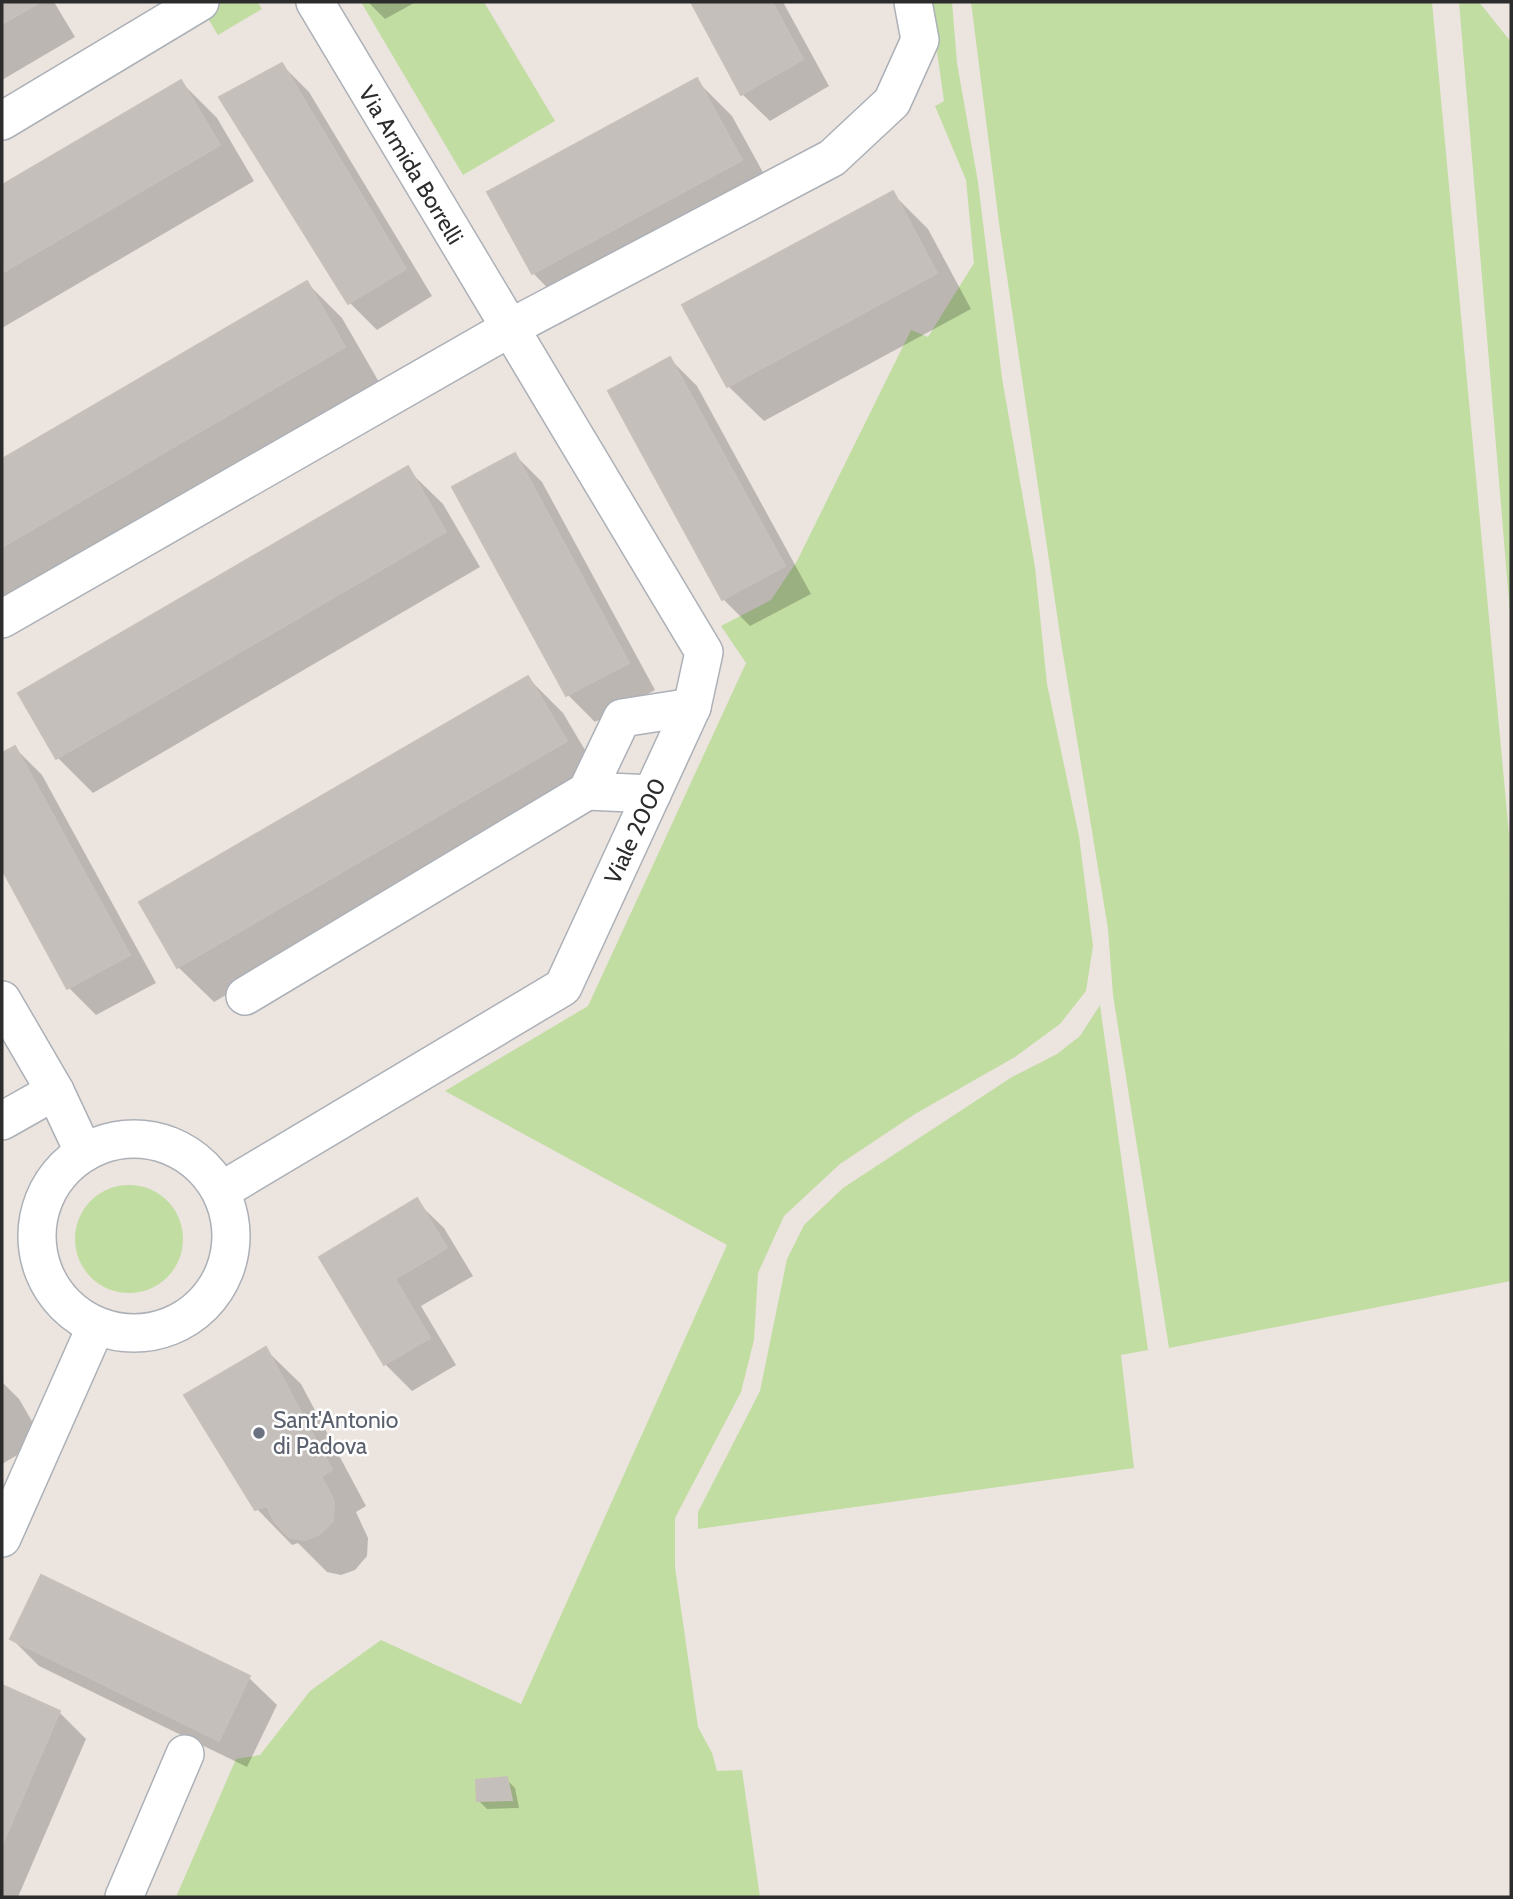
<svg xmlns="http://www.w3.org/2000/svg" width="1513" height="1899" viewBox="0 0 1513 1899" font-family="Cabin,sans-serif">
<rect width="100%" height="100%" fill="#ece4df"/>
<g fill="#c2dda2">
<path d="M222,2H258L262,9L218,35L204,12Z"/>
<path d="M361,2H484L555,121L463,175Z"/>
<path d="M930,2H952L957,63L978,182L1002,378L1035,567L1047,684L1079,836L1093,946L1086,991L1060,1024L1015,1057L915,1114L840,1164L784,1216L758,1273L754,1340L741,1392L675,1518V1567L698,1727L712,1753L717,1771L742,1770L760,1897H176L236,1759L260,1755L310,1691L381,1640L521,1704L727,1245L445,1091L588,1006L746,663L721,626L771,600L797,561L911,330L928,337L974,263L966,180L935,106L944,101Z"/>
<path d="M971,2H1432L1509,834L1511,1281L1169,1348L1113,995L1108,929L1062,648L999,223Z"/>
<path d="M1459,2H1479L1511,42V625Z"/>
<path d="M1100,1005L1148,1350L1121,1355L1134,1468L698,1529V1512L760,1391L787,1259L804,1225L843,1188L1012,1077L1057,1054L1080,1036Z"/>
<circle cx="129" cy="1239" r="54"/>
</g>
<g fill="#0003">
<path d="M2,2H54L75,37L2,80Z"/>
<path d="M368,2H416L385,19Z"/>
<path d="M693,2H783L829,86L770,121L742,94Z"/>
<path d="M282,65L309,92L432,296L377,330L350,303L222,98Z"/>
<path d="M696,80L732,116L776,196L568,309L533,273Z"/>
<path d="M181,82L217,118L254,181L2,328V187Z"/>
<path d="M892,193L928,229L971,309L764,421L728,386Z"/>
<path d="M307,283L342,318L379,382L2,603V461Z"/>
<path d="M670,359L697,386L811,594L750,626L723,599Z"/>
<path d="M515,455L542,482L655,690L595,722L568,695L454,488Z"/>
<path d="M407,469L443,504L480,567L93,793L58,758Z"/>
<path d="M528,678L563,713L601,777L214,1002L178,967Z"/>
<path d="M15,748L42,775L156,983L96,1015L69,988L2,866V755Z"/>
<path d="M416,1201L444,1228L473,1276L421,1306L456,1365L412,1391L385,1364L321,1257Z"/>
<path d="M265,1349L301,1384L366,1506L356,1512L368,1538L367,1556L355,1570L341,1575L327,1572L298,1543L292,1545L257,1509Z"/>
<path d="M2,1382L19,1399L43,1440L2,1464Z"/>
<path d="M42,1577L249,1678L277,1705L247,1767L39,1666L12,1639Z"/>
<path d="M2,1687L59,1712L86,1739L18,1897H2Z"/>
<path d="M506,1779L515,1788L519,1808L487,1809L479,1801Z"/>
</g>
<g fill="#c5bfbb" stroke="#c7bfb9" stroke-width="2">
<path d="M2,2H40L2,24Z"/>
<path d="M691,2H772L803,59L741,95Z"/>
<path d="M282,63L406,269L348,304L219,97Z"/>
<path d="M697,78L742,160L532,274L487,192Z"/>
<path d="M181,80L220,145L2,273V185Z"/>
<path d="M893,191L937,273L727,387L682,305Z"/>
<path d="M307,281L345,347L2,547V459Z"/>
<path d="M670,357L785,566L722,600L608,391Z"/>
<path d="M515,453L629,663L566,696L452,487Z"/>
<path d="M408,466L446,532L56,759L18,693Z"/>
<path d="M528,676L567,741L177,968L139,902Z"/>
<path d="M15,746L130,955L67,989L2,869V753Z"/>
<path d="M417,1198L447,1248L395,1279L430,1338L384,1365L319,1257Z"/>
<path d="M266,1347L332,1470L321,1476L334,1501L333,1521L319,1535L304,1540L289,1537L274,1521L267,1506L255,1510L184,1395Z"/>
<path d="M41,1575L250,1676L219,1741L10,1639Z"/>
<path d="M2,1685L60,1711L2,1845Z"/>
<path d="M507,1777L512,1800L477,1801L476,1780Z"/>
</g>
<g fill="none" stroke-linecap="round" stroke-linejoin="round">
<defs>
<g id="minor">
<path d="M2,121L200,2"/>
<path d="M2,619L508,329L832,158L892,102L920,40L913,2"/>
<path d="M587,791L652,794"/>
<path d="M245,996L587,791L622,718L692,707"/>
<path d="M2,1000L55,1091L84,1153"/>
<path d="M2,1121L55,1091"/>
<circle cx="134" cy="1236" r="97"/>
<path d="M221,1191L563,987L692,707L704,652L315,2"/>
<path d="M2,1538L96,1326"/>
<path d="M124,1897L185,1754"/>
</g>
</defs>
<use href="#minor" stroke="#acb0b7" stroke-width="40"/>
<use href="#minor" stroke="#fff" stroke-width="37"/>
</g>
<circle fill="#6b7280" stroke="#fff" stroke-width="2.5" cx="259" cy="1433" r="7"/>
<g text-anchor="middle" stroke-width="5" stroke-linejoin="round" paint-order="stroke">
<g font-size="23" fill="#2c2c2c" stroke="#fff">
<text transform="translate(411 165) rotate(59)" y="8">Via Armida Borrelli</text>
<text transform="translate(635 831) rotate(-65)" y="8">Viale 2000</text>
</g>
<g font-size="23" fill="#5b616d" stroke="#fff" text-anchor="start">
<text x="273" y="1428">Sant'Antonio<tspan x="273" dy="26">di Padova</tspan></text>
</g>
</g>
<rect width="1513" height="1899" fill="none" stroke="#2c2c2c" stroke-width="7"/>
</svg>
